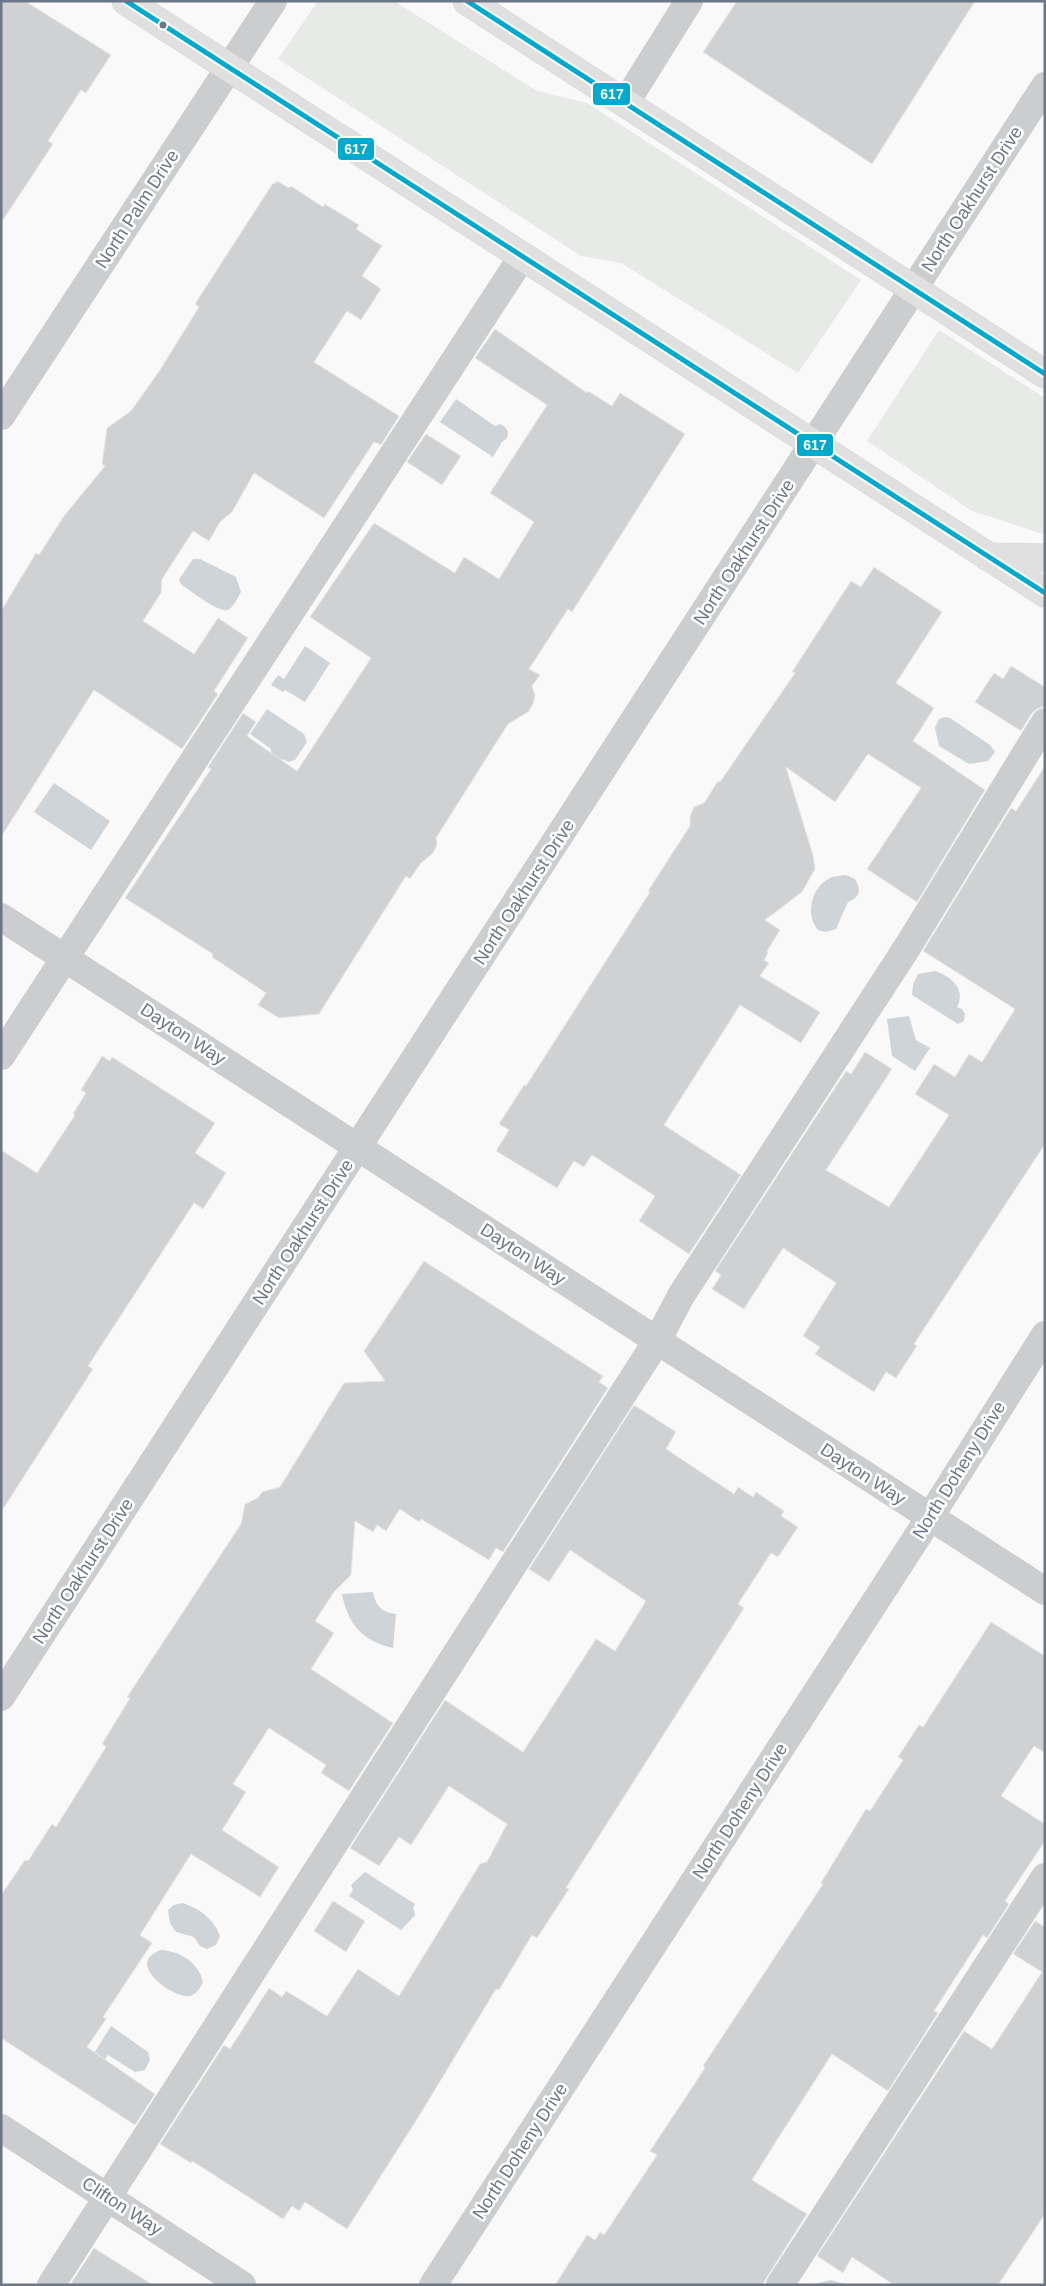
<svg xmlns="http://www.w3.org/2000/svg" width="1046" height="2286" viewBox="0 0 1046 2286" font-family="Helvetica,sans-serif">
<rect width="100%" height="100%" fill="#f9f9f9"/>
<g fill="#e7eae6">
<path d="M318,1H394L537,91L587,103L861,280L798,373L621,263L581,256L278,59Z"/>
<path d="M939,330L1045,398V535L972,511L867,441Z"/>
</g>
<g fill="#ced4d7">
<path d="M456,399L495,426L500,424L505,427L508,432L507,438L502,442L493,457L440,422Z"/>
<path d="M193,559H200L236,577L241,592C238,597 233,609 227,610C217,612 191,591 182,585L179,581L180,578Z"/>
<path d="M305,646L330,663L305,702L285,690L283,692L271,685L278,675L284,679Z"/>
<path d="M267,709L304,734L307,742L295,760L288,762L283,759L279,763L271,755V749L250,734Z"/>
<path d="M945,717L950,718L990,745L995,752L988,761L969,764L939,746L935,728L939,719Z"/>
<path d="M54,783L110,821L91,850L34,812Z"/>
<path d="M846,875L855,879C861,889 861,897 848,902L836,929L826,932L818,930C805,915 811,887 830,878C834,876 841,876 846,875Z"/>
<path d="M935,971C952,977 966,989 957,1007L962,1009L965,1014L964,1021L958,1024L912,995L913,985L918,974Z"/>
<path d="M909,1016L916,1040L930,1048L915,1071L892,1056L887,1019Z"/>
<path d="M373,1592C376,1606 381,1612 396,1614L393,1648C362,1641 348,1624 342,1594Z"/>
<path d="M365,1872L415,1904L413,1908L415,1915L401,1930L349,1896L353,1890L351,1885Z"/>
<path d="M183,1903C200,1909 214,1919 220,1936L216,1945L207,1949L200,1946L194,1937L176,1932L170,1923L168,1910L174,1905Z"/>
<path d="M161,1950C180,1951 199,1963 203,1982C200,1988 197,1994 190,1996C177,2000 122,1964 161,1950Z"/>
<path d="M111,2026L148,2052L150,2060L145,2070L135,2072L108,2055L103,2062L93,2055Z"/>
<path d="M831,2280L848,2285H810Z"/>
</g>
<g fill="#d0d1d2" stroke="#e8e8e8">
<path d="M1,1H25L111,55L86,93L81,90L48,141L53,144L1,223Z"/>
<path d="M737,1H975L872,164L703,52Z"/>
<path d="M277,181L289,188L291,186L323,207L325,204L359,225L356,229L382,246L362,276L381,289L361,320L347,311L314,362L399,416L381,445L374,442L324,518L254,473L232,512L220,522L209,541L193,531L162,579L161,593L143,621L194,654L218,618L248,638L214,691L218,694L182,749L94,690L1,837V611L36,553L39,555L64,516L105,466L102,464L107,428L131,411L160,370L199,307L195,304L273,183L275,184Z"/>
<path d="M495,329L587,393L588,391L612,406L620,393L685,434L572,612L568,609L529,669L540,675L532,686L535,695L533,704L528,712L508,724L436,838L437,845L433,853L421,863L410,879L406,876L319,1014L279,1018L258,1005L266,993L212,957L213,954L125,898L211,769L208,767L243,713L256,722L247,736L297,771L371,658L310,617L374,523L455,573L464,557L499,579L534,522L490,493L547,405L475,358Z"/>
<path d="M426,434L461,456L442,485L407,462Z"/>
<path d="M874,567L942,612L896,683L934,708L913,741L985,790L917,902L867,869L921,788L868,754L835,802L786,767L813,855L815,869L802,892L765,920L780,930L767,951L768,953L764,960L769,963L760,976L820,1012L801,1043L740,1005L664,1125L741,1175L689,1254L639,1221L655,1196L592,1155L584,1167L574,1161L557,1188L496,1151L509,1130L499,1124L524,1085L526,1086L650,892L648,891L690,826V816L694,807L704,803L718,781L720,782L795,673L792,672L851,581L861,587Z"/>
<path d="M1011,666L1045,687V706L1037,709L1032,713L1021,731L975,702L994,673L1003,679Z"/>
<path d="M1045,766V1144L914,1344L917,1346L896,1378L886,1372L874,1392L815,1354L820,1347L803,1336L836,1283L783,1248L744,1309L712,1289L721,1275L715,1271L846,1071L851,1074L865,1052L892,1069L826,1170L889,1207L949,1115L915,1094L934,1064L955,1077L969,1054L982,1062L1015,1009L923,951L1011,808L1016,811Z"/>
<path d="M102,1056L110,1061L112,1057L215,1123L195,1153L226,1173L203,1209L194,1203L88,1366L93,1369L1,1512V1150L37,1173L75,1115L73,1114L86,1093L81,1090Z"/>
<path d="M424,1261L603,1376L599,1382L608,1388L503,1552L496,1548L489,1560L421,1519L419,1522L400,1509L386,1531L377,1525L373,1532L355,1521L351,1575L334,1592L315,1621L334,1633L311,1669L393,1723L349,1791L321,1773L326,1765L269,1728L233,1784L246,1792L222,1830L279,1867L260,1897L191,1854L140,1935L152,1943L103,2017L106,2019L87,2047L155,2094L135,2125L1,2038V1895L25,1860L28,1861L52,1824L56,1827L106,1747L102,1744L130,1698L127,1697L241,1524L245,1504L258,1498L262,1492L280,1487L344,1383L385,1381L364,1351Z"/>
<path d="M634,1405L676,1432L666,1449L734,1494L738,1487L753,1497L756,1492L784,1511L781,1516L798,1527L778,1557L771,1553L738,1604L744,1608L566,1888L569,1889L537,1938L532,1935L499,1990L496,1989L419,2116L347,2229L305,2202L299,2211L292,2206L283,2219L192,2161L191,2163L160,2144L224,2045L230,2049L269,1988L282,1997L286,1991L327,2016L358,1969L399,1996L480,1864L487,1862L507,1824L449,1786L411,1845L399,1837L379,1866L350,1848L445,1700L523,1752L596,1639L615,1651L646,1601L570,1550L549,1582L529,1569Z"/>
<path d="M991,1622L1045,1656V1753L1034,1746L1001,1796L1045,1824V1841L1005,1901L1009,1904L987,1938L983,1935L934,2011L938,2013L888,2091L832,2054L777,2140L752,2180L807,2214L762,2285H555L587,2235L595,2240L600,2232L604,2235L657,2155L650,2151L705,2068L703,2066L823,1884L821,1883L866,1809L870,1811L903,1760L898,1757L919,1725L923,1727Z"/>
<path d="M333,1901L365,1921L346,1952L314,1931Z"/>
<path d="M1035,1921L1045,1927V2214L998,2285H894L852,2257L843,2273L817,2256L964,2031L992,2049L1042,1972L1013,1954Z"/>
<path d="M94,2248L153,2285H70Z"/>
</g>
<g fill="none" stroke-linecap="round" stroke-linejoin="round">
<defs>
<g id="major">
<path d="M126,1L1045,593"/>
<path d="M467,1L1045,374"/>
<path d="M988,557L1045,558"/>
</g>
</defs>
<use href="#major" stroke="#d5d6d6" stroke-width="29"/>
<g stroke="#cccdce" stroke-width="28">
<path d="M626,102L689,1"/>
<path d="M1,416L273,1"/>
<path d="M1,917L1045,1591"/>
<path d="M1,1056L522,257"/>
<path d="M1,1697L1045,86"/>
<path d="M1,2128L242,2285"/>
<path d="M51,2285L657,1341L682,1294L908,946L1045,722"/>
<path d="M433,2285L930,1517L1045,1335"/>
<path d="M780,2285L1045,1877"/>
</g>
<use href="#major" stroke="#e0e0e1" stroke-width="28"/>
<defs>
<g id="bus-1">
<path d="M126,1L1045,593"/>
<path d="M467,1L1045,374"/>
</g>
</defs>
<use href="#bus-1" stroke="#fff" stroke-width="9"/>
<use href="#bus-1" stroke="#00a9ce" stroke-width="5"/>
</g>
<circle fill="#6b7786" stroke="#fff" stroke-width="2" cx="163" cy="25" r="4.5"/>
<g text-anchor="middle" stroke-width="5" stroke-linejoin="round" paint-order="stroke">
<g font-size="18" fill="#6b7786" stroke="#fff">
<text transform="translate(972 199) rotate(-57)" y="6">North Oakhurst Drive</text>
<text transform="translate(137 209) rotate(-57)" y="6">North Palm Drive</text>
<text transform="translate(744 552) rotate(-57)" y="6">North Oakhurst Drive</text>
<text transform="translate(524 892) rotate(-57)" y="6">North Oakhurst Drive</text>
<text transform="translate(183 1034) rotate(33)" y="6">Dayton Way</text>
<text transform="translate(303 1232) rotate(-57)" y="6">North Oakhurst Drive</text>
<text transform="translate(523 1254) rotate(33)" y="6">Dayton Way</text>
<text transform="translate(959 1470) rotate(-58)" y="6">North Doheny Drive</text>
<text transform="translate(863 1474) rotate(33)" y="6">Dayton Way</text>
<text transform="translate(83 1571) rotate(-57)" y="6">North Oakhurst Drive</text>
<text transform="translate(740 1811) rotate(-57)" y="6">North Doheny Drive</text>
<text transform="translate(520 2151) rotate(-57)" y="6">North Doheny Drive</text>
<text transform="translate(122 2206) rotate(33)" y="6">Clifton Way</text>
</g>
</g>
<g stroke="#fff" stroke-width="2">
<rect x="592" y="82" width="39" height="24" rx="5" fill="#00a9ce"/>
<rect x="337" y="137" width="38" height="24" rx="5" fill="#00a9ce"/>
<rect x="796" y="433" width="38" height="24" rx="5" fill="#00a9ce"/>
</g>
<g font-size="14" text-anchor="middle" font-weight="bold" fill="#fff">
<text x="612" y="99">617</text>
<text x="356" y="154">617</text>
<text x="815" y="450">617</text>
</g>
<rect width="1046" height="2286" fill="none" stroke="#6b7786" stroke-width="5"/>
</svg>
